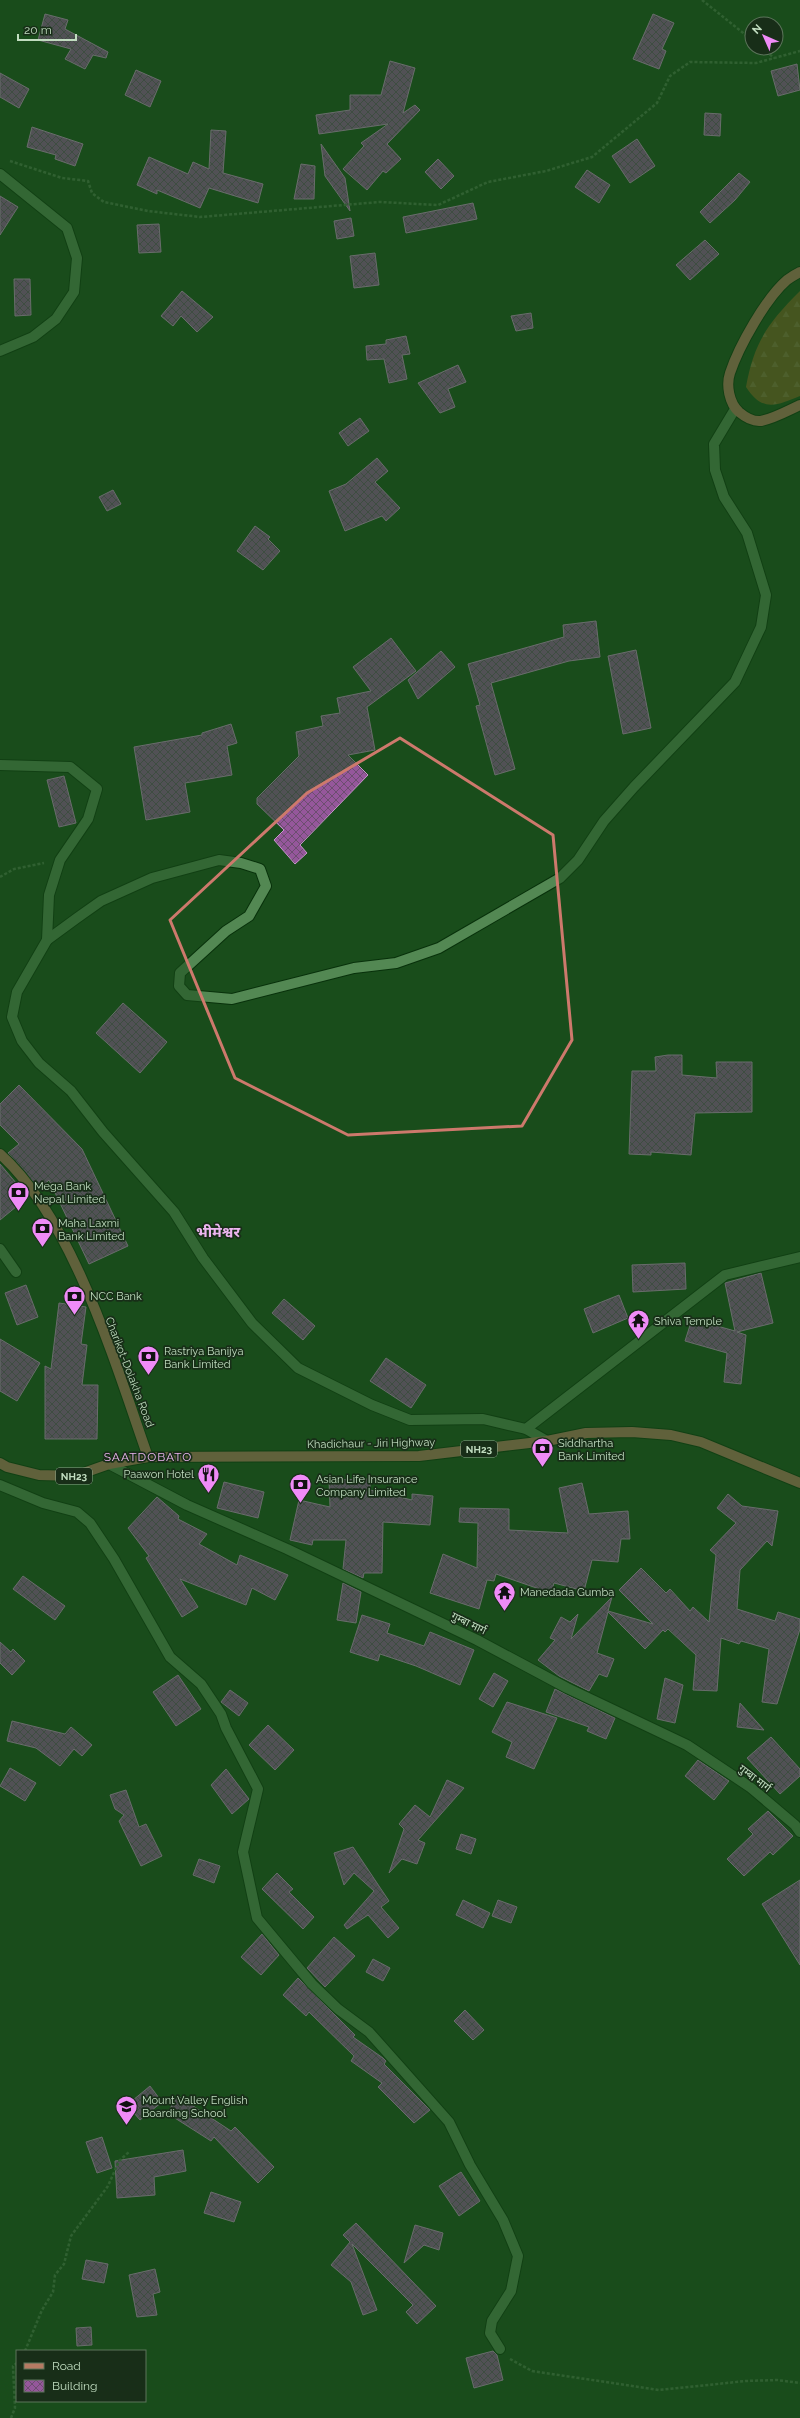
<svg xmlns="http://www.w3.org/2000/svg" width="800" height="2418" viewBox="0 0 800 2418" font-family="Raleway,'Noto Sans Devanagari',sans-serif">
<defs>
<pattern id="forest-firs" width="22" height="20" patternUnits="userSpaceOnUse"><rect width="22" height="20" fill="#7b6024"/><path d="M5 1l3.5 6h-7zM16 11l3.5 6h-7z" fill="#8c7642"/></pattern>
<pattern id="building-cross-hatch" width="8" height="8" patternUnits="userSpaceOnUse"><rect width="8" height="8" fill="#95579b"/><path d="M0 0l8 8M0 8l8-8" fill="none" stroke="#6c4e6f"/></pattern>
</defs>
<rect width="100%" height="100%" fill="#194d1b"/>
<path fill="url(#forest-firs)" d="M800,291V396C776,406 762,412 746,387C754,342 768,323 800,291Z"/>
<g fill="url(#building-cross-hatch)" stroke="#c894cc">
<path d="M45,14L68,20L65,29L108,52L106,58L93,55L85,69L65,59L71,49L38,40Z"/>
<path d="M653,14L674,23L662,49L666,51L659,69L633,59Z"/>
<path d="M390,61L415,68L403,113L415,105L420,110L387,144L401,159L386,173L383,171L367,190L343,169L364,146L361,143L388,124L319,134L316,115L350,110V95H381Z"/>
<path d="M797,64L800,90L778,96L771,71Z"/>
<path d="M136,70L161,81L150,107L125,95Z"/>
<path d="M0,73L29,89L19,108L0,97Z"/>
<path d="M705,113L721,114L720,136L704,135Z"/>
<path d="M32,127L83,144L75,166L55,159L56,155L27,147Z"/>
<path d="M211,130L226,131L223,173L263,184L258,203L209,188L200,208L157,190V194L137,185L149,157L188,174L193,162L209,169Z"/>
<path d="M637,139L655,166L630,183L612,156Z"/>
<path d="M321,144L345,178L350,211L325,176Z"/>
<path d="M438,159L454,176L441,189L425,172Z"/>
<path d="M301,164L315,166L314,199H294Z"/>
<path d="M587,170L610,185L599,203L575,187Z"/>
<path d="M739,173L750,182L735,200L710,223L700,212Z"/>
<path d="M0,196L18,207L0,235Z"/>
<path d="M473,203L477,219L406,233L403,217Z"/>
<path d="M351,218L354,236L337,239L334,221Z"/>
<path d="M159,224L161,252L139,253L137,225Z"/>
<path d="M705,240L719,254L690,280L676,265Z"/>
<path d="M375,253L379,285L354,288L350,256Z"/>
<path d="M14,279H30L31,315L15,316Z"/>
<path d="M182,291L213,317L197,332L181,316L173,326L161,316Z"/>
<path d="M531,313L533,328L516,331L511,316Z"/>
<path d="M406,336L410,354L402,355L407,379L389,383L384,359L367,360L366,346L386,344V340Z"/>
<path d="M458,365L466,382L448,389L455,407L440,413L418,383Z"/>
<path d="M360,418L369,431L348,446L339,433Z"/>
<path d="M377,458L388,471L375,482L400,508L386,521L382,516L345,531L329,491L346,484Z"/>
<path d="M113,490L121,504L107,511L99,497Z"/>
<path d="M255,526L270,537L268,539L280,551L263,570L237,551Z"/>
<path d="M596,621L600,657L569,661L491,683L515,769L495,775L476,706L480,705L468,664L564,637L563,625Z"/>
<path d="M391,638L416,671L367,707L375,750L348,755L368,775L300,845L307,853L295,864L274,840L284,830L257,804V798L299,756L296,732L323,726L321,716L340,713L337,698L371,691L353,667Z"/>
<path d="M636,650L651,728L623,734L608,656Z"/>
<path d="M441,651L455,667L418,699L408,680Z"/>
<path d="M231,724L237,743L227,746L232,775L185,783L190,812L146,820L134,747L202,735V733Z"/>
<path d="M64,776L76,823L59,827L47,780Z"/>
<path d="M123,1003L167,1042L140,1073L96,1033Z"/>
<path d="M668,1055H682V1075L717,1078L716,1062H752V1112L695,1113L691,1155L651,1152V1155L629,1154L632,1071H656L655,1057Z"/>
<path d="M19,1085L82,1149L128,1246L89,1264L49,1180L39,1189L8,1153L19,1144L0,1125V1104Z"/>
<path d="M0,1164L28,1197L0,1220Z"/>
<path d="M685,1263L686,1289L633,1292L632,1265Z"/>
<path d="M761,1273L773,1323L737,1332L746,1335L741,1384L724,1382L727,1353L685,1341L692,1319L735,1331L725,1283Z"/>
<path d="M26,1285L38,1317L17,1325L5,1293Z"/>
<path d="M619,1295L628,1318L593,1333L584,1309Z"/>
<path d="M284,1299L315,1326L303,1340L272,1313Z"/>
<path d="M59,1303L86,1307L81,1344L87,1345L82,1385H98L97,1439H45V1366L51,1369Z"/>
<path d="M0,1339L40,1363L17,1401L0,1391Z"/>
<path d="M386,1358L426,1385L411,1408L370,1381Z"/>
<path d="M370,1479V1490L412,1500V1494L433,1496L430,1525L383,1522L382,1573H364L363,1578L343,1569L346,1540H313L312,1545L290,1540L299,1500L330,1507L329,1480Z"/>
<path d="M224,1482L264,1492L258,1518L217,1508Z"/>
<path d="M582,1483L589,1514L628,1511L630,1539H621L618,1562L592,1560L584,1591L554,1583L551,1593L496,1574L494,1581L487,1580L479,1609L430,1593L443,1554L477,1568L478,1523L459,1522L460,1508L509,1509V1530L568,1533L559,1488Z"/>
<path d="M728,1494L742,1506L778,1511L772,1546L767,1541L740,1570L737,1609L775,1621L778,1612L800,1619V1629L777,1704L762,1702L769,1649L741,1641L739,1644L721,1638L717,1691L693,1690L696,1655L668,1629L665,1632L663,1630L645,1649L608,1612L597,1653L614,1659L607,1677L599,1674L589,1691L559,1676L538,1660L555,1640L550,1638L561,1617L570,1622L578,1614L571,1639L612,1597L608,1611L653,1624L619,1590L641,1568L666,1593L670,1589L690,1611L693,1607L709,1622L716,1555L710,1550L736,1523L717,1508Z"/>
<path d="M157,1497L179,1516L178,1519L207,1534L199,1544L237,1565L240,1555L288,1575L275,1600L252,1588L246,1605L180,1579L198,1607L182,1617L146,1558L149,1556L128,1528Z"/>
<path d="M23,1576L65,1606L55,1620L13,1589Z"/>
<path d="M343,1583L361,1592L356,1623L337,1620Z"/>
<path d="M362,1615L390,1624L387,1633L424,1646L430,1632L474,1650L460,1685L416,1666L380,1654L378,1661L350,1652Z"/>
<path d="M0,1642L11,1652L13,1649L25,1661L12,1675L0,1663Z"/>
<path d="M494,1673L508,1681L493,1707L479,1699Z"/>
<path d="M178,1675L201,1709L176,1726L153,1692Z"/>
<path d="M665,1678L683,1685L675,1723L657,1719Z"/>
<path d="M555,1689L615,1718L606,1739L587,1731L589,1727L546,1712Z"/>
<path d="M230,1690L248,1703L239,1716L221,1702Z"/>
<path d="M507,1702L557,1718L534,1769L506,1757L512,1742L492,1732Z"/>
<path d="M740,1703L764,1730L737,1727Z"/>
<path d="M12,1721L65,1734L71,1727L92,1745L82,1756L74,1749L60,1766L36,1748L7,1741Z"/>
<path d="M268,1725L294,1750L275,1770L249,1745Z"/>
<path d="M771,1737L800,1769V1776L780,1794L747,1758Z"/>
<path d="M698,1760L729,1781L714,1800L685,1776Z"/>
<path d="M10,1768L36,1783L25,1801L0,1786Z"/>
<path d="M226,1769L249,1799L232,1814L211,1785Z"/>
<path d="M447,1780L464,1788L418,1840L425,1843L417,1864L402,1859L389,1873L404,1829L399,1824L415,1805L430,1817Z"/>
<path d="M126,1790L139,1827L146,1824L162,1856L141,1866L119,1821L124,1815L115,1809L110,1795Z"/>
<path d="M768,1811L793,1836L773,1855L770,1852L744,1876L727,1859L753,1834L748,1829Z"/>
<path d="M461,1834L476,1839L471,1854L456,1849Z"/>
<path d="M353,1847L389,1901L381,1907L399,1928L388,1938L368,1915L347,1929L344,1925L374,1891L354,1873L344,1885L334,1853Z"/>
<path d="M199,1859L220,1866L214,1883L193,1875Z"/>
<path d="M277,1873L293,1889L289,1892L314,1917L303,1929L262,1889Z"/>
<path d="M800,1880V1965L762,1904Z"/>
<path d="M463,1900L490,1913L483,1928L456,1915Z"/>
<path d="M498,1900L517,1907L511,1923L492,1916Z"/>
<path d="M262,1934L279,1955L261,1975L241,1957Z"/>
<path d="M334,1937L355,1956L325,1987L307,1968Z"/>
<path d="M373,1959L390,1968L383,1981L366,1972Z"/>
<path d="M298,1978L355,2035L353,2037L383,2058L386,2061L384,2064L430,2110L414,2123L378,2087L382,2083L351,2061L354,2056L309,2012L306,2016L283,1995Z"/>
<path d="M465,2010L484,2030L473,2040L454,2021Z"/>
<path d="M150,2086L162,2102L140,2120L127,2105Z"/>
<path d="M178,2096L231,2131L235,2127L274,2167L258,2183L214,2137L211,2141L167,2113Z"/>
<path d="M102,2137L112,2168L97,2173L86,2142Z"/>
<path d="M183,2150L186,2171L154,2177L155,2195L117,2198L115,2161Z"/>
<path d="M461,2172L480,2201L459,2216L439,2186Z"/>
<path d="M211,2192L241,2202L234,2222L204,2213Z"/>
<path d="M356,2223L436,2306L417,2324L406,2312L413,2305L352,2244L377,2310L363,2315L351,2282L331,2265L350,2242L343,2235Z"/>
<path d="M415,2225L443,2233L439,2250L424,2245L404,2263Z"/>
<path d="M86,2260L108,2264L104,2283L82,2279Z"/>
<path d="M155,2269L160,2292L153,2294L157,2315L137,2317L129,2275Z"/>
<path d="M91,2327L92,2345L77,2346L76,2328Z"/>
<path d="M493,2351L497,2355L503,2380L474,2388L466,2358Z"/>
</g>
<g fill="none" stroke-linecap="round" stroke-linejoin="round">
<defs>
<g id="minor">
<path d="M0,174L67,228L77,258L74,292L56,319L33,337L0,351"/>
<path d="M0,765L70,767L97,789L88,819L60,860L49,895L47,940"/>
<path d="M0,1249L16,1272"/>
<path d="M526,1429L725,1275L800,1257"/>
<path d="M547,1441L526,1429L483,1419L410,1420L372,1405L298,1368L252,1323L203,1258L174,1212L103,1132L71,1091L39,1063L22,1041L12,1017L17,992L47,940L77,918L101,901L152,878L219,860L241,863L260,869L266,886L249,916L226,931L180,973L179,986L187,995L232,999L354,968L396,963L439,948L560,878L578,860L604,821L634,787L735,682L761,627L766,595L747,533L724,497L715,470L714,444L735,409"/>
<path d="M109,1464L187,1505L287,1549L477,1640L567,1688L687,1745L750,1787L795,1825L800,1832"/>
<path d="M0,1485L43,1503L77,1512L90,1523L114,1559L170,1657L201,1684L221,1714L226,1728L258,1789L243,1852L257,1918L312,1984L338,2009L369,2032L449,2122L470,2165L503,2220L518,2256L511,2291L492,2321L490,2333L500,2349"/>
</g>
<g id="major">
<path d="M800,272C796,274 791,277 787,280C766,298 739,346 730,373C726,385 729,403 739,412C745,417 752,422 761,421C775,418 787,411 800,405"/>
<path d="M0,1154C73,1219 116,1366 148,1457"/>
<path d="M0,1463L7,1467L39,1475L75,1476L109,1464L148,1457L419,1456L547,1441L586,1433L632,1432L671,1435L701,1442L800,1483"/>
</g>
</defs>
<use href="#minor" stroke="#08310b" stroke-width="12"/>
<use href="#major" stroke="#08310b" stroke-width="12"/>
<g stroke="#4c794d" stroke-width="2.5" stroke-dasharray="3 2" stroke-linecap="butt">
<path d="M702,0L752,40"/>
<path d="M762,48L774,58"/>
<path d="M10,161L62,178L88,181L92,193L104,202L148,211L200,217L380,202L438,205L488,182L546,171L592,157L657,103L670,76L690,62L756,63L800,51"/>
<path d="M0,877L14,869L44,863"/>
<path d="M25,2351L42,2310L53,2292L55,2275L64,2264L71,2236L108,2186L119,2161L129,2152"/>
<path d="M510,2359L532,2371L659,2390L746,2381L777,2380L800,2383"/>
<path d="M11,2418L15,2408L13,2366L17,2363"/>
</g>
<use href="#minor" stroke="#538853" stroke-width="10"/>
<use href="#major" stroke="#b57b63" stroke-width="10"/>
</g>
<path d="M0 0H800V2418H0ZM400,738L553,835L572,1040L522,1126L348,1135L235,1078L170,920L307,793Z" fill="#194d1b" fill-opacity=".55" fill-rule="evenodd"/>
<path fill="none" stroke="#cd796c" stroke-width="3" stroke-linejoin="round" d="M400,738L553,835L572,1040L522,1126L348,1135L235,1078L170,920L307,793Z"/>
<defs>
<symbol id="bank-pin" viewBox="-11 -11 22 30"><path d="M0 17L-7.5 6A9.5 9.5 0 1 1 7.5 6Z" fill="#ef8bf7" stroke="#182e18"/><path d="M-6-4H6V4H-6ZM0-2.3a2.3 2.3 0 1 0 0 4.6a2.3 2.3 0 1 0 0-4.6Z" fill="#111"/></symbol>
<symbol id="temple-pin" viewBox="-11 -11 22 30"><path d="M0 17L-7.5 6A9.5 9.5 0 1 1 7.5 6Z" fill="#ef8bf7" stroke="#182e18"/><path d="M0-6L5-2H3V0L6.5 2.5H4V6H1.5V3h-3V6H-4V2.5H-6.5L-3 0V-2H-5Z" fill="#111"/></symbol>
<symbol id="restaurant-pin" viewBox="-11 -11 22 30"><path d="M0 17L-7.5 6A9.5 9.5 0 1 1 7.5 6Z" fill="#ef8bf7" stroke="#182e18"/><path d="M-5-6h1v4h1v-4h1v4h1v-4h1v5L-1.5 .5V6h-2V.5L-5-1ZM5-6V6H3V1.5H1.5Q1.5-4 5-6Z" fill="#111"/></symbol>
<symbol id="school-pin" viewBox="-11 -11 22 30"><path d="M0 17L-7.5 6A9.5 9.5 0 1 1 7.5 6Z" fill="#ef8bf7" stroke="#182e18"/><path d="M0-5L7-2L0 1L-7-2ZM-4 1L0 2.5L4 1V4Q0 6-4 4Z" fill="#111"/></symbol>
</defs>
<g fill-rule="evenodd">
<use href="#bank-pin" x="6" y="1180" width="25" height="34"/>
<use href="#bank-pin" x="30" y="1216" width="25" height="34"/>
<use href="#bank-pin" x="62" y="1284" width="25" height="34"/>
<use href="#temple-pin" x="626" y="1308" width="25" height="34"/>
<use href="#bank-pin" x="136" y="1344" width="25" height="34"/>
<use href="#bank-pin" x="530" y="1436" width="25" height="34"/>
<use href="#restaurant-pin" x="196" y="1462" width="25" height="34"/>
<use href="#bank-pin" x="288" y="1472" width="25" height="34"/>
<use href="#temple-pin" x="492" y="1580" width="25" height="34"/>
<use href="#school-pin" x="114" y="2094" width="25" height="34"/>
</g>
<g text-anchor="middle" stroke-width="3.5" stroke-linejoin="round" paint-order="stroke">
<g fill="#182e18" stroke="#8ea88e" stroke-width="1">
<rect x="461" y="1441" width="36" height="16" rx="3"/>
<rect x="56" y="1468" width="36" height="16" rx="3"/>
</g>
<g font-size="10" font-weight="bold" fill="#c1ddc0">
<text x="479" y="1453">NH23</text>
<text x="74" y="1480">NH23</text>
</g>
<g font-size="11" fill="#c1ddc0" stroke="#182e18" text-anchor="start">
<text x="34" y="1190">Mega Bank<tspan x="34" dy="13">Nepal Limited</tspan></text>
<text x="58" y="1227">Maha Laxmi<tspan x="58" dy="13">Bank Limited</tspan></text>
<text x="90" y="1300">NCC Bank</text>
<text x="654" y="1325">Shiva Temple</text>
<text x="164" y="1355">Rastriya Banijya<tspan x="164" dy="13">Bank Limited</tspan></text>
<text x="558" y="1447">Siddhartha<tspan x="558" dy="13">Bank Limited</tspan></text>
<text x="194" y="1478" text-anchor="end">Paawon Hotel</text>
<text x="316" y="1483">Asian Life Insurance<tspan x="316" dy="13">Company Limited</tspan></text>
<text x="520" y="1596">Manedada Gumba</text>
<text x="142" y="2104">Mount Valley English<tspan x="142" dy="13">Boarding School</tspan></text>
</g>
<g font-size="11" fill="#c1ddc0" stroke="#182e18">
<text transform="translate(130 1372) rotate(69)" y="4">Charikot-Dolakha Road</text>
<text transform="translate(371 1443) rotate(-1)" y="4">Khadichaur - Jiri Highway</text>
<text transform="translate(469 1623) rotate(26)" y="4">गुम्बा मार्ग</text>
<text transform="translate(755 1778) rotate(37)" y="4">गुम्बा मार्ग</text>
</g>
<g font-size="12" letter-spacing="1" fill="#ecb5f0" stroke="#182e18">
<text x="148" y="1461">SAATDOBATO</text>
</g>
<g font-size="15" font-weight="bold" fill="#ecb5f0" stroke="#182e18">
<text x="218" y="1237">भीमेश्वर</text>
</g>
</g>
<rect x="16" y="2350" width="130" height="52" fill="#182e18" stroke="#5c745b"/>
<rect x="24" y="2363" width="20" height="6" fill="#b57b63" stroke="#5c745b"/>
<text x="52" y="2370" font-size="12" fill="#c1ddc0">Road</text>
<rect x="24" y="2380" width="20" height="12" fill="url(#building-cross-hatch)" stroke="#5c745b"/>
<text x="52" y="2390" font-size="12" fill="#c1ddc0">Building</text>
<g transform="translate(764 36) rotate(315)"><circle r="19" fill="#182e18" stroke="#5c745b"/>
<path d="M0-3L7 15L0 10L-7 15Z" fill="#ef8bf7"/>
<text y="-6" font-size="11" font-weight="bold" text-anchor="middle" fill="#c1ddc0">N</text>
</g>
<path d="M18 34v6h58v-6" fill="none" stroke="#c1ddc0" stroke-width="2"/>
<text x="24" y="34" font-size="12" fill="#c1ddc0" stroke="#182e18" stroke-width="3" paint-order="stroke">20 m</text>
</svg>
